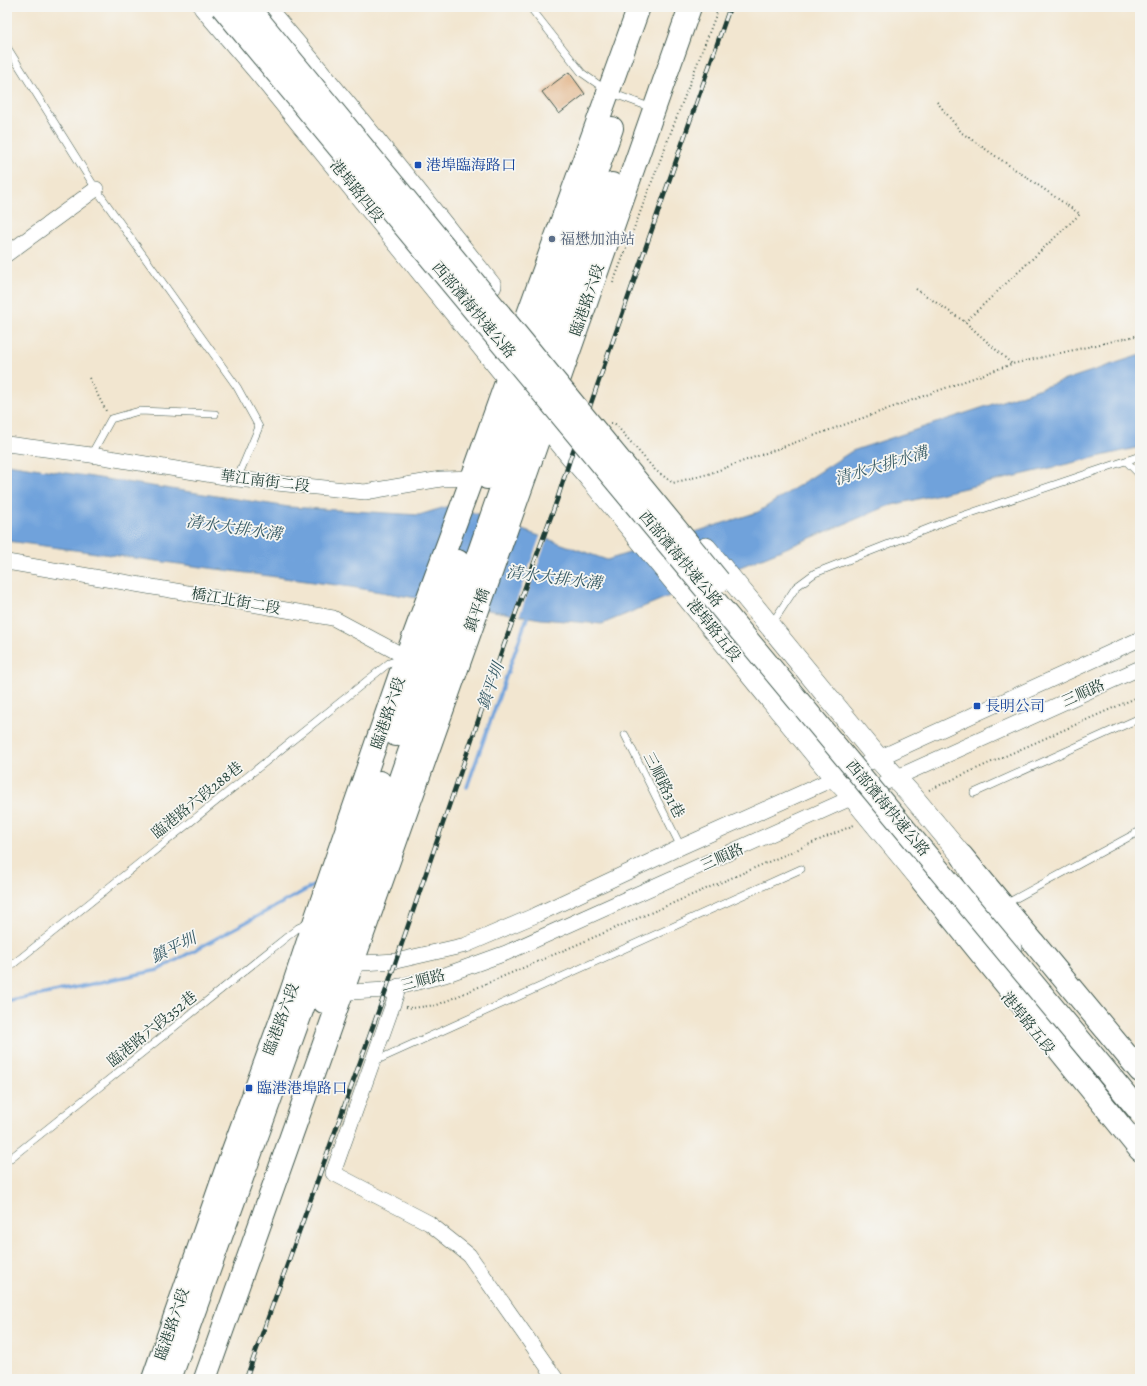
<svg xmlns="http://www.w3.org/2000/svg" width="1147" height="1386" viewBox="0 0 1147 1386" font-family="Alegreya,'Noto Serif TC',serif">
<rect width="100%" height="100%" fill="#f6f6f2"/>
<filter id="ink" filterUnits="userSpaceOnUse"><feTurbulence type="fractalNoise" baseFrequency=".025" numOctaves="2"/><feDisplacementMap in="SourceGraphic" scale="8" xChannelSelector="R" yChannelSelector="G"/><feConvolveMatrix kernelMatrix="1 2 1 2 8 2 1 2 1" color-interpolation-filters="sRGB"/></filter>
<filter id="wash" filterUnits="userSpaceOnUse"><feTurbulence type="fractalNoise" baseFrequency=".012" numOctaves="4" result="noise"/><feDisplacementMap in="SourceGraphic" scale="16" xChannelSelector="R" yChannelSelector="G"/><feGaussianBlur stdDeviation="0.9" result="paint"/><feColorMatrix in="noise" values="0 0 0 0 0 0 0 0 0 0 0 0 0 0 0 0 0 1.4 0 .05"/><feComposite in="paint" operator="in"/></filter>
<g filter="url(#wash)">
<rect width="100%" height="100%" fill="#f2e6d0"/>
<path fill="#70a2db" stroke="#487088" d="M1140,355V447L888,506L602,624L541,619L351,587L7,541V464L289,507L419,515L452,505L607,560L758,512L852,451Z"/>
<path fill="#f2e6d0" d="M541,534L548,537L519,617L511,616Z"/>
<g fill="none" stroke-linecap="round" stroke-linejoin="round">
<g stroke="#70a2db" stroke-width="3.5">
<path d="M467,787L529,612"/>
<path d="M7,1002L158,970L315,885"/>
</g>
</g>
<g id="blocks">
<path fill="#dfaa79" d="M569,72L585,94L559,114L542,92Z"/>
</g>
</g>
<g filter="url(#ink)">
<use href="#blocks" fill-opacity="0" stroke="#3f564b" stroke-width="1"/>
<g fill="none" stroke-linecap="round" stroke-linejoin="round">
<defs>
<g id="lane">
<path d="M530,7L582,73L609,92L652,108"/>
<path d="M7,47L96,189L237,387L259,427L237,479"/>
<path d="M91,455L111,419L139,411L215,414"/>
<path d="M1127,462L1140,475"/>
<path d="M771,625L796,587L815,573L950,520L1140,456"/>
<path d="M625,735L681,847"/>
<path d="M974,793L1140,718"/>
<path d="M1011,901L1140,831"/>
<path d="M7,969L389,663L401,659"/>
<path d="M375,1061L801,869"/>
<path d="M7,1161L298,928L309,923"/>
</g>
<g id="street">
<path d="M7,254L96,189"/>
<path d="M7,444L91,455L237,479L365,492L441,479L479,478"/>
<path d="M7,562L333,618L406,657L415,660"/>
<path d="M345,964L396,961L466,945L536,915L681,847L835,778L1140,639"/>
<path d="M399,986L393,1004L333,1173L429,1223L469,1255L556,1379"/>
<path d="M334,993L386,990L445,975L506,953L1140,668"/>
</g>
<g id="secondary">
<path d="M204,7L262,75L571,456L589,477L835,778L853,797L922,881L934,893"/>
<path d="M264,7C342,98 417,192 491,286"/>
<path d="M706,548L878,758L913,797L962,856L1011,948"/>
</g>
<g id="primary">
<path d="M487,478C531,362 571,245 612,128"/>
<path d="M396,735L458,561"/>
<path d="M324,1002L335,965L505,477L532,407L612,184"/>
<path d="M153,1379L229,1161L290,995L315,920L406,657L472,478L508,377L523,328L639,7"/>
<path d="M170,1379L318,966L380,782"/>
<path d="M205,1379L524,480L690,7"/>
</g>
<g id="highway">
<path d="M962,856L1140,1071"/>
<path d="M922,881L1140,1150"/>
</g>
</defs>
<use href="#lane" stroke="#3f564b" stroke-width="8"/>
<use href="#street" stroke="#3f564b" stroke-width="16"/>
<use href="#secondary" stroke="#3f564b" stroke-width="22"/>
<use href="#primary" stroke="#3f564b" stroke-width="24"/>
<use href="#highway" stroke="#3f564b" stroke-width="24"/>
<g stroke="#3f564b" stroke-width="2" stroke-dasharray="1 3" stroke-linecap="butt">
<path d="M937,102L962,133L1080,214L965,322"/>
<path d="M613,283L719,7"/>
<path d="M916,289L965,322L1012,364"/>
<path d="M89,378L106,411"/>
<path d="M611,423L615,424L655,470L673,483L708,474L1012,364L1140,335"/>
<path d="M929,790L1140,696"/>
<path d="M406,1007L412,1008L437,1005L854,825"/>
</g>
<use href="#lane" stroke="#fff" stroke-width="7"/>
<use href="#street" stroke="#fff" stroke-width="15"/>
<use href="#secondary" stroke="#fff" stroke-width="21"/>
<use href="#primary" stroke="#fff" stroke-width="22"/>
<use href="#highway" stroke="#fff" stroke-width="22"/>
<defs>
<path id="rail" d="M246,1379L386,990L504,645L557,500L571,456L589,409L730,7"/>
</defs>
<use href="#rail" stroke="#1f3d34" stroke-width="4.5"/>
<use href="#rail" stroke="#f6f6f2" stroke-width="3" stroke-dasharray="9" stroke-linecap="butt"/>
<defs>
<g id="highway-bridge">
<path d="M222,7L1140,1112"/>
<path d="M248,7L719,581"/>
</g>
</defs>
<use href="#highway-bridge" stroke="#3f564b" stroke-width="24" stroke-linecap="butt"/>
<use href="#highway-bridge" stroke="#fff" stroke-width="22"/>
</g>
</g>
<g fill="#1a4fb4" stroke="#f6f6f2" stroke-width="1.5">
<rect x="414" y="161" width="8" height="8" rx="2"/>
<rect x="973" y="702" width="8" height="8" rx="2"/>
<rect x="245" y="1084" width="8" height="8" rx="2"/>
</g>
<circle fill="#5c6f8a" stroke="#f6f6f2" stroke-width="1.5" cx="552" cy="239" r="4"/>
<g text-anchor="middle" stroke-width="3.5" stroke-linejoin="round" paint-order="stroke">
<g font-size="15" fill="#164399" stroke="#f6f6f2" text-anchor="start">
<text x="426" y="170">港埠臨海路口</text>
<text x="985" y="711">長明公司</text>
<text x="257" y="1093">臨港港埠路口</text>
</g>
<g font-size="15" fill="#1f3d34" stroke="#f6f6f2">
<text transform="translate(357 191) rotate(51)" y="5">港埠路四段</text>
<text transform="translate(587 300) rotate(-71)" y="5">臨港路六段</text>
<text transform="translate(474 310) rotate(50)" y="5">西部濱海快速公路</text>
<text transform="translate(265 481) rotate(7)" y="5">華江南街二段</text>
<text transform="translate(681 559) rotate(50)" y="5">西部濱海快速公路</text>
<text transform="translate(236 601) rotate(10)" y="5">橋江北街二段</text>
<text transform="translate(477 610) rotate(-70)" y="5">鎮平橋</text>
<text transform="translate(714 630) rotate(51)" y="5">港埠路五段</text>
<text transform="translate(1083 693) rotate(-24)" y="5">三順路</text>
<text transform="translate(388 713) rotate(-71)" y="5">臨港路六段</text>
<text transform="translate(664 785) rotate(63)" y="5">三順路31巷</text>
<text transform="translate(197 800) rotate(-39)" y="5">臨港路六段288巷</text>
<text transform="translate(888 808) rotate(50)" y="5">西部濱海快速公路</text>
<text transform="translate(722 857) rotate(-24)" y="5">三順路</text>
<text transform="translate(423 980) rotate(-15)" y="5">三順路</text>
<text transform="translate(281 1019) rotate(-70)" y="5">臨港路六段</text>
<text transform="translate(1028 1023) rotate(51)" y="5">港埠路五段</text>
<text transform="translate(152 1029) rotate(-39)" y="5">臨港路六段352巷</text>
<text transform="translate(172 1324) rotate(-71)" y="5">臨港路六段</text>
</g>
<g font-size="15" fill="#4e5e75" stroke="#f6f6f2" text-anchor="start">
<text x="560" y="244">福懋加油站</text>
</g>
<g font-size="16" font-style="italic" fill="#375b66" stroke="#f6f6f2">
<text transform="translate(881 465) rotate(-17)" y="6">清水大排水溝</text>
<text transform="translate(234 527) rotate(8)" y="6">清水大排水溝</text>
<text transform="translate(554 577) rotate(7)" y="6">清水大排水溝</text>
<text transform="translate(490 686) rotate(-70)" y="6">鎮平圳</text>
<text transform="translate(173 947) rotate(-26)" y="6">鎮平圳</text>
</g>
</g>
<rect width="1147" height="1386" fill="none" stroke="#f6f6f2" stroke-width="24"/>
</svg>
